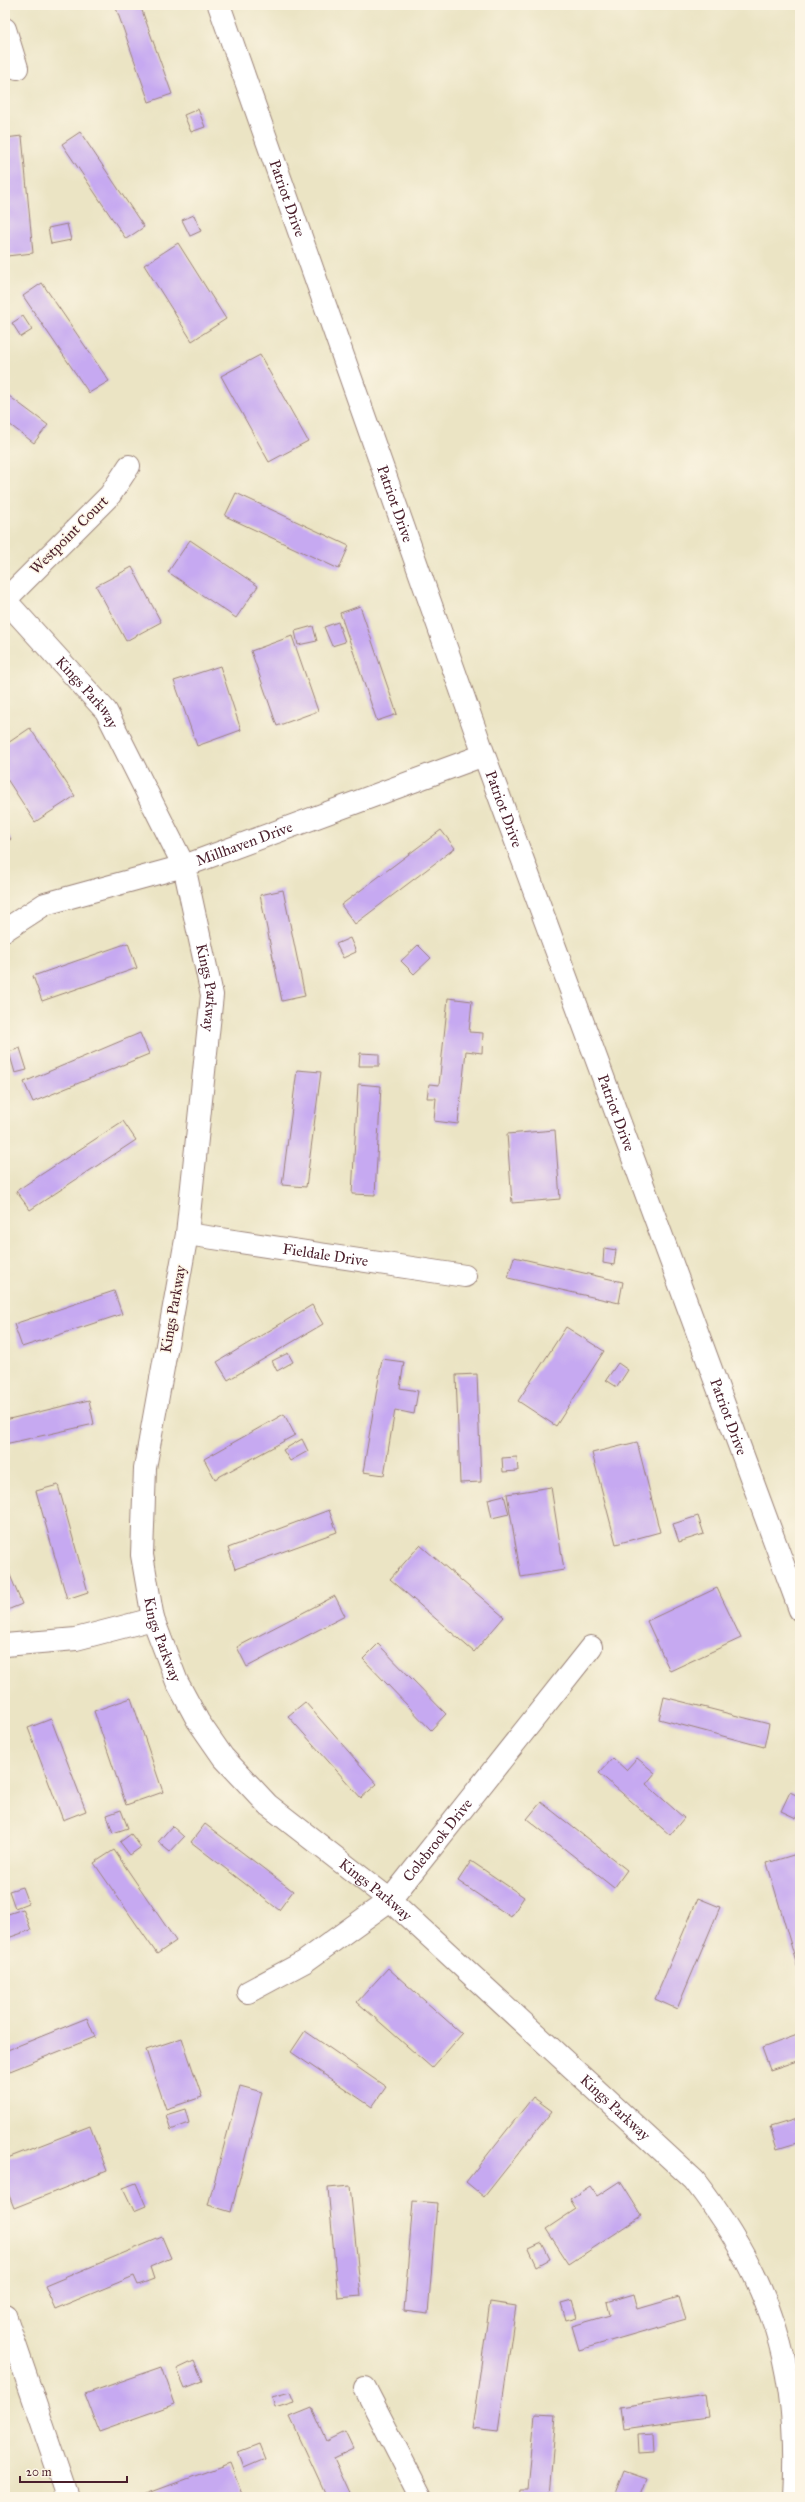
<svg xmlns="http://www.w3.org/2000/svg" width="805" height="2502" viewBox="0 0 805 2502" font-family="'IM FELL Great Primer',serif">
<rect width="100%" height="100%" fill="#fcf5e5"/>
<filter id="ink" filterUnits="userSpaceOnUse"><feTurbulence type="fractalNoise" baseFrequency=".025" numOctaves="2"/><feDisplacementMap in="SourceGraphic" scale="8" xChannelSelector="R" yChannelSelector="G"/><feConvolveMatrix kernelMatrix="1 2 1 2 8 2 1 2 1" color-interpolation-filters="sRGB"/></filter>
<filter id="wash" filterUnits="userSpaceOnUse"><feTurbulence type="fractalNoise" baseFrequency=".012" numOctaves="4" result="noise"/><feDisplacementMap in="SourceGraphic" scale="16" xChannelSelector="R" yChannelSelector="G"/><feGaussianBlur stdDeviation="0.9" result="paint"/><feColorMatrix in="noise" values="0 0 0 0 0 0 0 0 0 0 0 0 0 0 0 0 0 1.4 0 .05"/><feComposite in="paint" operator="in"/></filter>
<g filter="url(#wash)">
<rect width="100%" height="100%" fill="#ebe4c4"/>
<g id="blocks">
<g fill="#c6a9f1">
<path d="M115,5H140L172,94L149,102Z"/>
<path d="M198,109L205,127L191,132L184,115Z"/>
<path d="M80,132L144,227L126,239L62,144Z"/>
<path d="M22,136L33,253L7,256L5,138Z"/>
<path d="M194,215L201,231L190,236L182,220Z"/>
<path d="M67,224L71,240L51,244L48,228Z"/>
<path d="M178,243L226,319L192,341L144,265Z"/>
<path d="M42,283L109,381L89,393L23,296Z"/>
<path d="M23,316L32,330L21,337L12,323Z"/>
<path d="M260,355L308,441L269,462L221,376Z"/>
<path d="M5,393L48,425L34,443L5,421Z"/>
<path d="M236,493L349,546L339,569L225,516Z"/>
<path d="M190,540L258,586L236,618L168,572Z"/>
<path d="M132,567L161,622L126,641L96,586Z"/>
<path d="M360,606L397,714L377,721L340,613Z"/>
<path d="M338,622L345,642L332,646L324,627Z"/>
<path d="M313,626L317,641L298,645L295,631Z"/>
<path d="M292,636L318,711L277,726L251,651Z"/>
<path d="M220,666L241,730L197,746L174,681Z"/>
<path d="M30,728L75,796L35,822L5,776V745Z"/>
<path d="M441,830L455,848L355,924L341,905Z"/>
<path d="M5,831L11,839L5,844Z"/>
<path d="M283,890L305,996L282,1001L260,895Z"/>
<path d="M350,938L356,952L343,958L336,944Z"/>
<path d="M128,943L137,968L42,1001L33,976Z"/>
<path d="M418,945L431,958L414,974L401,961Z"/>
<path d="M448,998L472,1001L469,1032L483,1033L482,1053L466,1051L458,1124L434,1121L436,1098H427L429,1084L439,1085Z"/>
<path d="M140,1033L149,1054L33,1102L24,1082Z"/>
<path d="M20,1048L27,1070L15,1073L9,1052Z"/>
<path d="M360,1053L379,1054V1066H359Z"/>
<path d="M297,1070L321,1072L306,1187L282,1185Z"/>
<path d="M358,1084L381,1086L375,1195L352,1194Z"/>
<path d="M123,1121L136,1140L30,1210L16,1191Z"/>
<path d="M555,1130L560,1199L512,1203L507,1134Z"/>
<path d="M604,1248L616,1250L614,1265L603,1263Z"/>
<path d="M514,1257L623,1282L619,1303L508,1278Z"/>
<path d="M114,1291L122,1314L22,1347L14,1324Z"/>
<path d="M312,1305L323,1324L228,1380L217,1362Z"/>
<path d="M566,1327L604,1351L556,1426L518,1401Z"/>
<path d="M288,1353L293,1362L277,1371L272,1361Z"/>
<path d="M382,1359L404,1362L400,1388L418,1391L414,1414L395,1410L384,1475L363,1472Z"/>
<path d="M618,1363L628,1370L617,1387L606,1380Z"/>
<path d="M477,1374L481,1482L460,1483L456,1375Z"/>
<path d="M89,1400L94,1424L5,1444V1420Z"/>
<path d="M284,1414L295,1435L215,1479L204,1459Z"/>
<path d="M302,1439L308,1451L290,1461L283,1450Z"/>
<path d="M637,1442L660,1532L616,1544L592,1453Z"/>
<path d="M517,1457L518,1471L503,1472L502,1458Z"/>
<path d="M58,1485L88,1592L67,1599L36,1491Z"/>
<path d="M551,1487L564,1570L521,1577L507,1494Z"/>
<path d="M504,1495L509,1514L492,1518L488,1499Z"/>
<path d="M329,1510L337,1532L235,1569L228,1548Z"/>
<path d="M698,1516L704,1534L679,1542L673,1524Z"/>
<path d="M420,1545L504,1617L474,1652L390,1579Z"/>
<path d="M5,1563L22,1604L5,1611Z"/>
<path d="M717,1588L741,1638L670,1671L647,1621Z"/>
<path d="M335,1596L345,1616L247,1667L237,1647Z"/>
<path d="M378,1644L446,1714L431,1730L363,1659Z"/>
<path d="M664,1697L769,1724L764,1747L659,1719Z"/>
<path d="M131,1698L163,1792L126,1805L94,1711Z"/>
<path d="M305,1702L377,1784L361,1798L288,1716Z"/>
<path d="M51,1719L86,1811L63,1820L28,1728Z"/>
<path d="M613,1758L626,1770L637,1758L655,1773L646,1784L684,1818L670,1835L599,1773Z"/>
<path d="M790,1792L800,1797V1809L796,1818L781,1811Z"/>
<path d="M541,1802L627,1870L614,1888L527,1819Z"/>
<path d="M121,1810L128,1828L113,1833L107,1815Z"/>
<path d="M205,1824L293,1891L279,1910L191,1842Z"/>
<path d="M172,1826L184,1837L170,1852L158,1842Z"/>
<path d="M131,1834L141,1847L130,1855L120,1842Z"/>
<path d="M114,1850L176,1941L157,1954L94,1863Z"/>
<path d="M800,1853V1976L767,1863Z"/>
<path d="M471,1861L524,1897L511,1917L458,1881Z"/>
<path d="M22,1887L28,1903L15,1908L9,1891Z"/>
<path d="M698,1898L720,1907L677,2009L655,1999Z"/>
<path d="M23,1909L31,1930L5,1939V1915Z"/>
<path d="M388,1968L462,2034L432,2068L357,2002Z"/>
<path d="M87,2018L95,2037L5,2073V2051Z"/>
<path d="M305,2031L386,2087L372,2107L291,2052Z"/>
<path d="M800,2034V2060L770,2070L762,2048Z"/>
<path d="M182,2038L202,2097L166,2109L146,2050Z"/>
<path d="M240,2086L262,2092L231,2212L208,2205Z"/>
<path d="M533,2097L552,2111L484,2197L466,2182Z"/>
<path d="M185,2109L189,2123L171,2130L166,2115Z"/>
<path d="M800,2118V2142L777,2149L770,2127Z"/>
<path d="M90,2126L107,2171L14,2208L5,2185V2159Z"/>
<path d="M620,2181L642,2216L569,2264L546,2229L576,2209L570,2199L590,2186L597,2196Z"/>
<path d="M136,2183L146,2206L134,2211L123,2188Z"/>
<path d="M350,2186L361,2296L338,2298L328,2188Z"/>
<path d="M413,2201L437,2203L428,2314L404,2311Z"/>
<path d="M162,2237L171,2258L150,2267L154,2279L138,2285L134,2276L55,2309L45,2286Z"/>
<path d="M542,2243L550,2259L537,2266L529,2249Z"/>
<path d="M634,2294L638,2309L679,2297L686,2319L579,2350L572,2326L610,2315L607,2302Z"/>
<path d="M572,2300L577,2317L566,2320L561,2303Z"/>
<path d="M490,2302L516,2306L498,2432L472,2429Z"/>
<path d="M194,2361L203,2381L185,2388L177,2369Z"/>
<path d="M162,2367L175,2404L99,2431L85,2394Z"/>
<path d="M290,2392L294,2402L275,2408L272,2397Z"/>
<path d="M705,2394L708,2417L623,2429L620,2407Z"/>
<path d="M312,2408L327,2441L345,2432L353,2449L334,2458L352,2497H327L290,2417Z"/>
<path d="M535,2414L556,2415L549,2497H520L521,2490H528Z"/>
<path d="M654,2433L655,2451L639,2452L638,2434Z"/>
<path d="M259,2444L265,2459L244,2468L238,2452Z"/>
<path d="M230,2463L243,2497H138Z"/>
<path d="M624,2471L647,2479L640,2497H614Z"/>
</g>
</g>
</g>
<g filter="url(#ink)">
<use href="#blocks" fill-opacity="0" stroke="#9a8278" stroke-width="1"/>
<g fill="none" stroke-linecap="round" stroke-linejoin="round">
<defs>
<g id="minor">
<path id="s1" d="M219,5L484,755L800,1610"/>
<path d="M5,29L17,68"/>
<path id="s2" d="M129,466L110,495L5,600L106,711L184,866L212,995L187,1234L145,1468L142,1555L153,1619L177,1682L198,1721L223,1757L268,1805L390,1900L694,2180C771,2279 801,2371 793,2497"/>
<path id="s3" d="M5,930L45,904L184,866L484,755"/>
<path id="s4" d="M187,1234L465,1276"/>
<path d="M5,1645L76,1639L153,1619"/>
<path id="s5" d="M248,1992L304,1962L390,1900L591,1647"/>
<path d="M5,2315L67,2497"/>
<path d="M365,2388L421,2497"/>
</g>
</defs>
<use href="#minor" stroke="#9a8278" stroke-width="24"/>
<use href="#minor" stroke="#fff" stroke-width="22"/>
</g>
</g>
<g text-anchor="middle" stroke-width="3" stroke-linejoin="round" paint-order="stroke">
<g font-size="15" fill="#4a1f2b" stroke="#fcf5e5">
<text dy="5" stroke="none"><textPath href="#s1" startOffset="205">Patriot Drive</textPath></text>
<text dy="5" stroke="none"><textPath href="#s1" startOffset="529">Patriot Drive</textPath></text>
<text transform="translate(69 535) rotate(-45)" y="5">Westpoint Court</text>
<text dy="5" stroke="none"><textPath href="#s2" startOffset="307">Kings Parkway</textPath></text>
<text dy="5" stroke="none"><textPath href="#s1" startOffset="853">Patriot Drive</textPath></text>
<text dy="5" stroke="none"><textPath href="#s3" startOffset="256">Millhaven Drive</textPath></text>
<text dy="5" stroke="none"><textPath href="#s2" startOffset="631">Kings Parkway</textPath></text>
<text dy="5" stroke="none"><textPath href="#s1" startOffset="1177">Patriot Drive</textPath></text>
<text dy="5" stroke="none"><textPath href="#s4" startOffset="140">Fieldale Drive</textPath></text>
<text transform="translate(173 1309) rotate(-80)" y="5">Kings Parkway</text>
<text dy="5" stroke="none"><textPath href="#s1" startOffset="1501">Patriot Drive</textPath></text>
<text dy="5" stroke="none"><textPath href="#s2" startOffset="1291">Kings Parkway</textPath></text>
<text dy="5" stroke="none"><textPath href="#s5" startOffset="246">Colebrook Drive</textPath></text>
<text dy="5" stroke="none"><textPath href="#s2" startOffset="1627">Kings Parkway</textPath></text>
<text dy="5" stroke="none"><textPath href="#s2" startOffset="1951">Kings Parkway</textPath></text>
</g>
</g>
<rect width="805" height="2502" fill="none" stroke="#fcf5e5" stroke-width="20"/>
<path d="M20 2476v6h107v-6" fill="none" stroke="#4a1f2b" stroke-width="2"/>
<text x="26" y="2476" font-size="12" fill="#4a1f2b" stroke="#fcf5e5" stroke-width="3" paint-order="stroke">20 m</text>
</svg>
